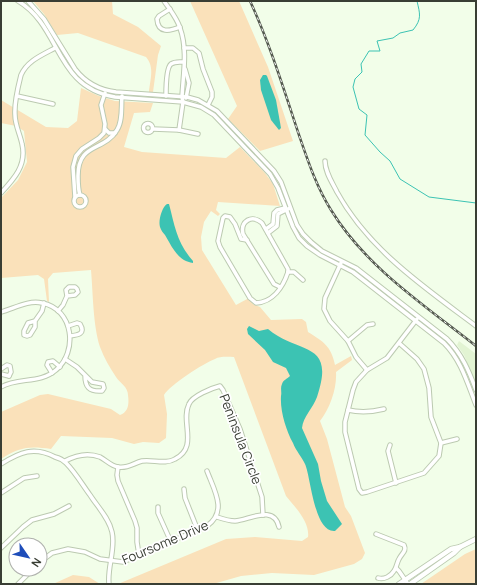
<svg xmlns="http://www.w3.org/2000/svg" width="477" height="585" viewBox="0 0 477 585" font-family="Manrope,sans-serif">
<rect width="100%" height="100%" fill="#f2fee9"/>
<path fill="#e2f4d3" d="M459,341L476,354V384L464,355L457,345Z"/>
<g fill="#fae1ba">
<path d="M33,1H112L113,14L138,27L161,46L158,55L153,92H149C150,80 155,67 146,57L78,33L57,35L44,14Z"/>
<path d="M190,1H239L268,67L293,141L260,151L228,119L237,106Z"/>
<path d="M81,88L99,96L115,101L153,103L150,112L134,113L124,147L142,152L226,158L240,147L265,173L273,184L280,206L218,202L216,210L220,214L218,216L211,211L204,222L201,237L202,250L236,305L249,298L253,304L260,307L271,320L302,319L306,322L308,332C324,342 331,346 335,365L351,356L352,360L336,372C337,389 330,408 320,421L327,439L345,507L351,516L365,553L362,559L354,564L314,575L272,573L241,576L213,584H118L226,539L255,537L302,541L308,537C310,522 295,507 286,496L234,357C228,357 220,356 215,359C204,363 170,385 164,395L167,414L166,438L159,443L143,442L134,444L112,438L61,436L51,449C29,446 20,447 1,459V412L40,395L48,394L111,409L120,415C129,412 129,403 128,395C128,387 120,383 116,377C110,368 104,358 100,347C93,326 93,293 91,270L53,273L48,279L49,302L47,301L44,279L38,275L1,278V198L18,180L27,162L24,131L16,126L1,123V100L46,127L68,128L77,121Z"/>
<path d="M476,549V584H421L465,554Z"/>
<path d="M73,575L89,577L100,584H53Z"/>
</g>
<g fill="#3cc3b3">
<path d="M263,75H266L267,76L276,100L281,128L279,130L271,120L261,90L260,80Z"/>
<path d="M167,204H169C175,227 177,243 193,261V263C178,261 172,247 165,235C163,233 161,230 160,227C158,221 162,207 167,204Z"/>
<path d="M249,326L259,331L268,329C299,355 336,340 317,397C313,408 303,417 302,428L318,464L321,481L327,501L342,524L335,531C314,533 311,477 305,464C302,457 296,451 293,443C286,430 280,411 281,396C282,392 280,388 282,384C283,380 287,379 290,376L286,368L273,362L265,350L248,334L247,329Z"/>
</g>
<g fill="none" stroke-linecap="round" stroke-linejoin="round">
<path stroke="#3cc3b3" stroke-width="1" d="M417,1C420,14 422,19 413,30L400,33L393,38L377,41L380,51H369L361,64L362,72L355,79L353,87L359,109L367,115L365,135L380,152L390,161L400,179L429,197L476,203"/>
<defs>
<g id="minor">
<path d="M18,1C62,27 54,87 115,97L183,102L201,107L214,115L270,174L278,188L293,227L299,238L307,246L320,255L353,272L444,343C461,360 467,382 476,405"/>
<path d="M28,1L44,19L75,69C85,82 99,90 116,92L187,97L198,100L217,111L274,171L281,182L297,225L303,234L311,242L322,251L356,268L447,339C462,354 469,371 476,390"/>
<path d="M164,1C170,10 177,18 180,28C188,50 183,75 182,97L183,102L179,130"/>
<path d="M170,9L159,16L157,19C158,34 170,31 180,27"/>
<path d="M184,48H193L199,53L203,69L212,92V97L208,105"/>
<path d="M185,69L189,83L186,98"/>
<path d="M17,96L53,104"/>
<path d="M166,96C166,88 166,68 171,64C175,61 180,62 184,62"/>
<circle cx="148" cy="128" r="4.5"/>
<path d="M105,129L109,133H115"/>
<path d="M153,129L179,130L198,134"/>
<path d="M325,161C325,172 332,182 337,192C369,250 424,287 476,326"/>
<path d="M1,193C14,179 27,165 22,144C20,134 15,125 15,115C14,102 18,87 21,75C27,61 42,55 55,48"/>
<path d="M80,195C78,189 78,183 78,176C78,142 104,152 117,130C123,121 121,106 122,96"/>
<circle cx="80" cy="201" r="6"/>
<path d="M75,197L73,167L76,156L82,149L99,138L104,133L105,124L101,105L105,93"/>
<path d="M266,229L273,224L274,213L277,210L285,208"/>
<path d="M268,233L277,226L278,214L290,208"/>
<path d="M247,240L241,239L235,224L230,217L225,216L223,218L218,241L220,247L250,298L256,303C273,302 283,287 288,272"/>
<path d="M341,263L325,298L324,309L330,321L348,341L356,357L367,370"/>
<path d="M288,272H294L303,280"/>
<path d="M280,287L274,284L243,234C240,221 252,214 262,223L288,269V272"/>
<path d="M58,311L63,305L67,296L75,295L78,292L77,289L75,287H69L66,290L67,296"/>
<path d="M1,312C15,308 28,300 42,303C74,309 78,352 56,370C40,384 18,377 1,387"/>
<path d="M35,321V327L30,335L27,336L24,335V331L28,323L35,321L42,311L44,303"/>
<path d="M68,326L77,323L80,324C86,334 78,335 70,336"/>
<path d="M348,341L367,325L373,324"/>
<path d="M399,343L417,359L424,369L429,388L431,417L441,443L439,456L424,473L367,492L362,493L359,489L345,432V422L353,390L356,382L367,370L387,358L417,319"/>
<path d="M65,359L77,367L85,375C85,387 89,392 102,391L104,388L103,384L92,382L85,375"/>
<path d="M1,369L7,365L10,366L11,372L9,376"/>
<path d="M52,373L47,365L48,362L53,361L60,367"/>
<path d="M1,374L9,376"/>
<path d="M348,410C361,413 372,412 384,409"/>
<path d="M441,443L457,439"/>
<path d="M390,445L388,451L396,483"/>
<path d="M65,461C76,455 87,452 100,457C106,460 111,466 118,467C127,469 134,463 142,461C152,459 165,465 175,459C199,447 180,422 189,404C192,396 212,388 220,386L223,390L240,429L262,497L263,515"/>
<path d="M1,464C20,452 34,446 55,457C59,458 63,460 66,463C75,472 82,484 90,495C97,506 109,518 112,532C116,549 107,567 109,584"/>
<path d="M118,467L117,475L118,481L135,521L137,528V542L139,555"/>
<path d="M184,489L185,498L198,531"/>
<path d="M1,493L24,478L37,476"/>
<path d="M158,507V513L171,542"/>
<path d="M217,517C223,519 229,521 235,521C249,520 274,504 279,527"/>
<path d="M376,534L404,545C407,551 402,553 399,559C397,562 397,567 394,571C391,576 384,580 378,578"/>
<path d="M1,548L23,527L32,520L54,514L69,506"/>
<path d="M40,562L52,553L68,549L85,552L100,559L123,562L207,526C228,511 214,490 207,471"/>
<path d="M396,568L399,571L408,584"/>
<path d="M18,584L33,569"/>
</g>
<g id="major">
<path d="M399,584L451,549L460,547L476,539"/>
<path d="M410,584L454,553L460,547"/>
</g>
</defs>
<use href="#minor" stroke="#bccab1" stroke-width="5.5"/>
<use href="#major" stroke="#bccab1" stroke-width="6"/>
<use href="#minor" stroke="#fff" stroke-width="3.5"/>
<use href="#major" stroke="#fff" stroke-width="4.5"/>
<defs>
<path id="rail" d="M250,1C270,44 284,90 299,135C308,161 316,186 331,210C366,267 424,305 476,346"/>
</defs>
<use href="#rail" stroke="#545a4f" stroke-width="2.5"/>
<use href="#rail" stroke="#fff" stroke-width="1" stroke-dasharray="3" stroke-linecap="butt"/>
</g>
<g text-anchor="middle" stroke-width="3.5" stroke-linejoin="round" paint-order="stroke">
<g font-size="13" fill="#393e34" stroke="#fff">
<text transform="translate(241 439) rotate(69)" y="5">Peninsula Circle</text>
<text transform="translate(165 542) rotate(-23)" y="5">Foursome Drive</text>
</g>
</g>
<rect width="477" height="585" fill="none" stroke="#393e34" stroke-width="4"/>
<g transform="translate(28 557) rotate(124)"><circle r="19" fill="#ffffff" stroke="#b0b2ae"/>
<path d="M0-3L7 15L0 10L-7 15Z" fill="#1e4dba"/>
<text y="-6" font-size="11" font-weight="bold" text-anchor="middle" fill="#393e34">N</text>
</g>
</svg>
